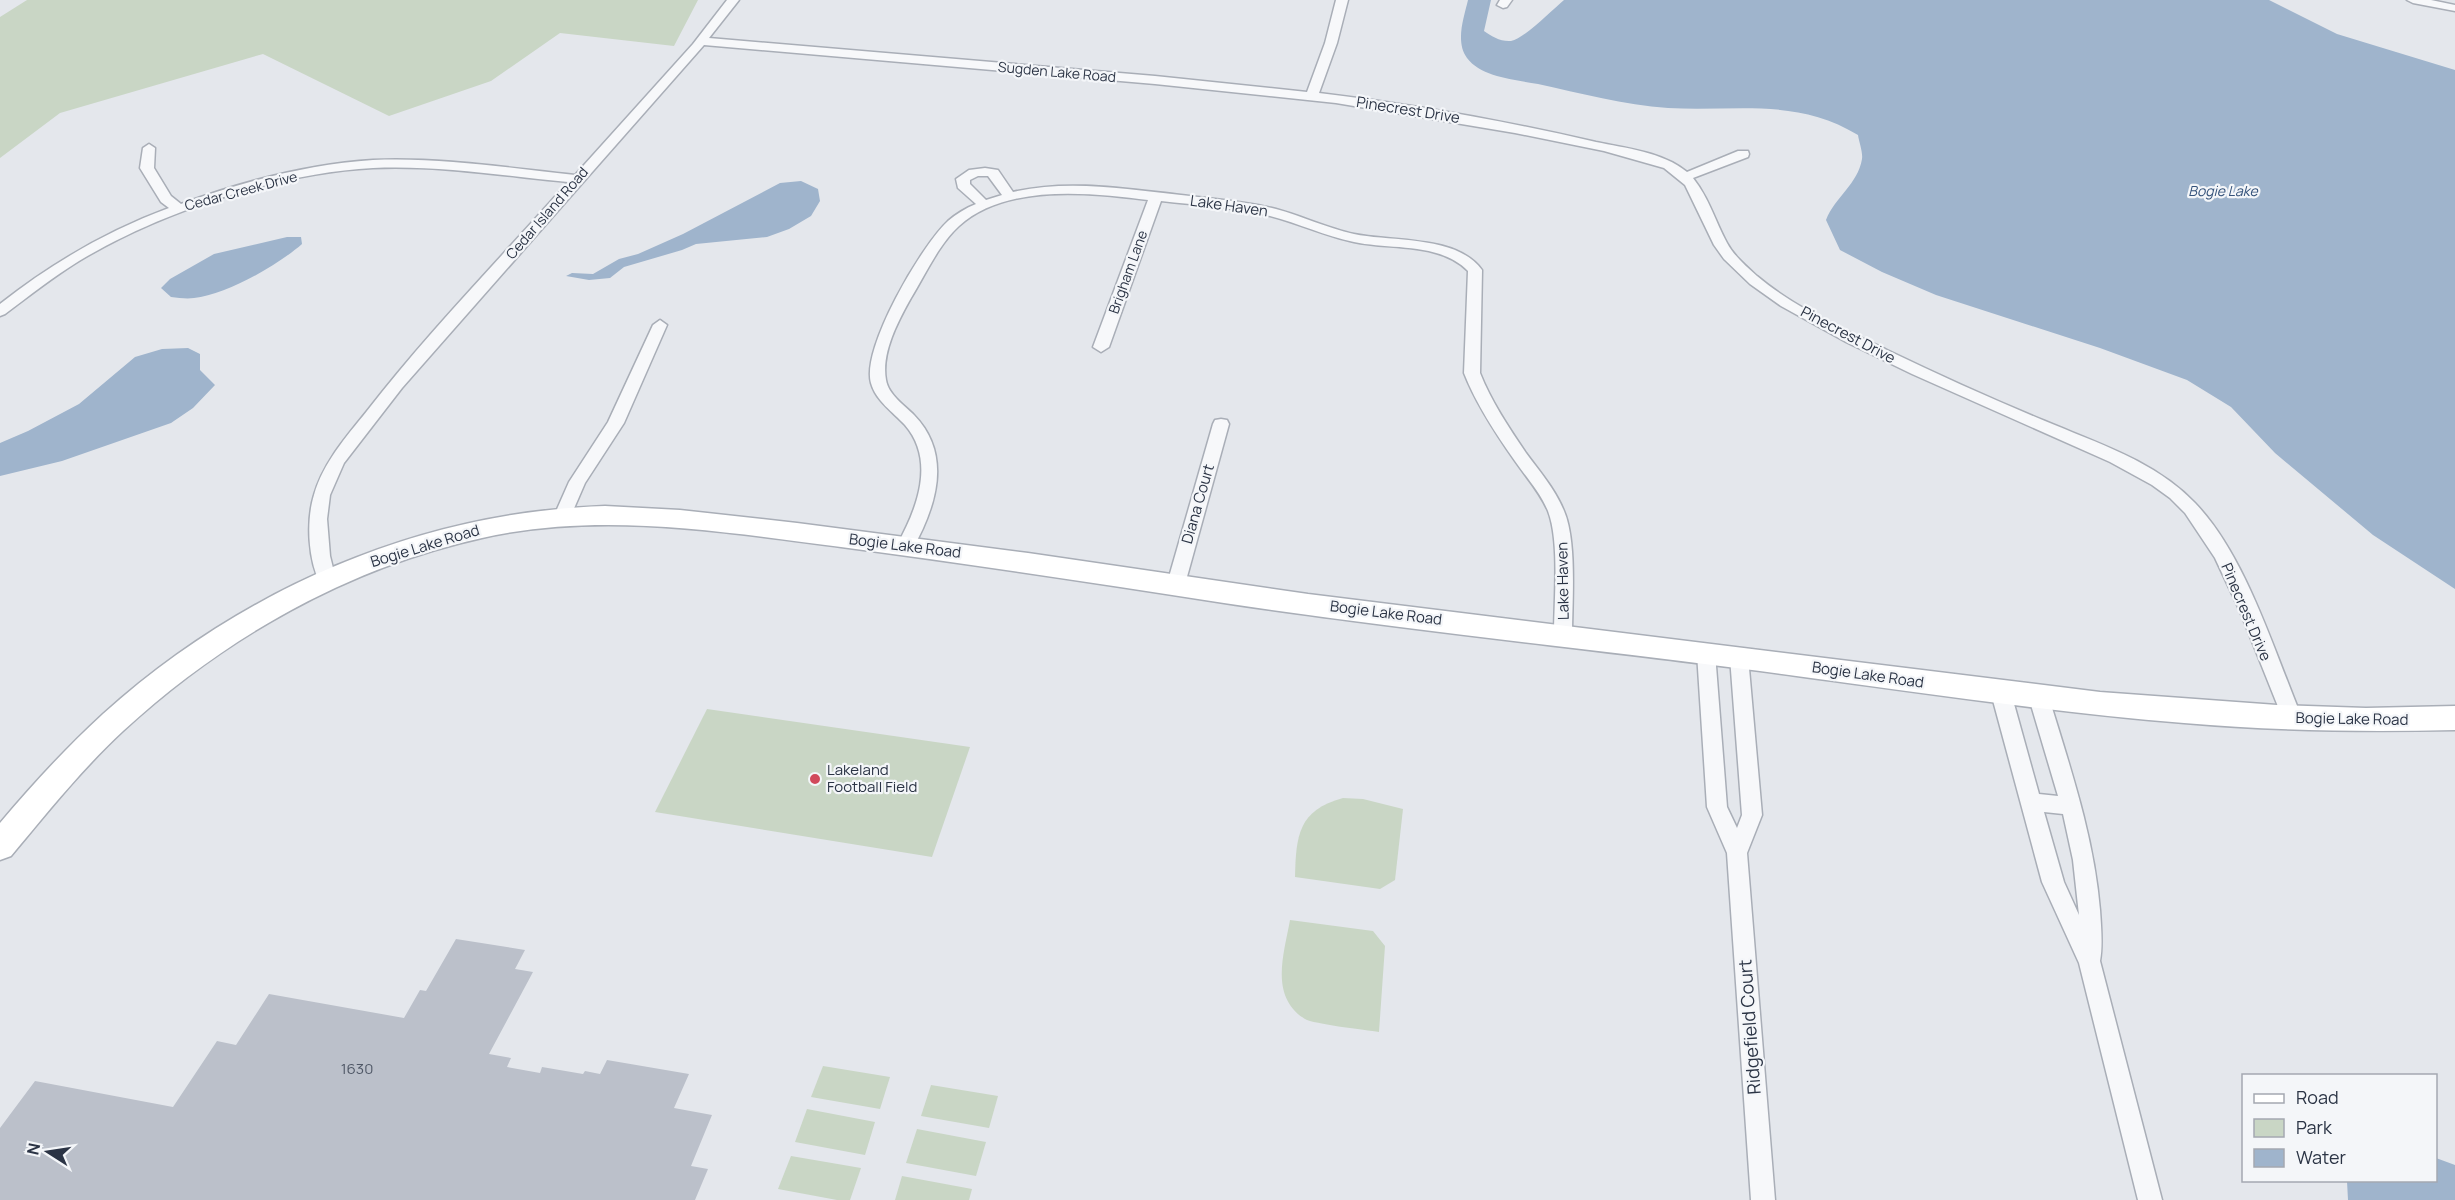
<svg xmlns="http://www.w3.org/2000/svg" width="2455" height="1200" viewBox="0 0 2455 1200" font-family="Manrope,sans-serif">
<rect width="100%" height="100%" fill="#e4e7ec"/>
<g fill="#c9d6c5">
<path d="M27,0H698L674,46L560,33L491,81L389,116L263,54L60,113L0,158V17Z"/>
<path d="M707,709L970,747L932,857L655,812Z"/>
<path d="M1343,798L1363,799L1403,809L1395,880L1380,889L1295,877C1296,836 1298,810 1343,798Z"/>
<path d="M1290,920L1373,931L1385,946L1379,1032C1366,1030 1313,1024 1305,1019C1269,996 1284,954 1290,920Z"/>
<path d="M823,1066L890,1077L880,1109L811,1097Z"/>
<path d="M931,1085L998,1096L989,1128L921,1116Z"/>
<path d="M807,1109L875,1122L865,1155L795,1142Z"/>
<path d="M917,1129L986,1142L976,1176L906,1163Z"/>
<path d="M791,1156L861,1168L850,1200H837L778,1189Z"/>
<path d="M902,1176L972,1189L969,1200H895Z"/>
</g>
<g fill="#9fb4cc">
<path d="M1468,0H1491L1484,31C1491,36 1501,42 1511,41C1525,38 1552,10 1564,0H2269L2337,34L2455,70V589L2373,535L2275,453L2231,407L2187,380L2100,348L1936,295L1882,272L1840,250L1826,220C1835,197 1858,184 1862,159C1863,152 1859,142 1858,135C1796,97 1735,112 1668,108C1624,105 1580,93 1538,84C1516,80 1481,77 1467,58C1455,42 1464,17 1468,0Z"/>
<path d="M801,181L818,189L820,201L811,216L789,229L767,237L696,244L682,250L624,267L610,278L589,280L566,276L572,273L593,274L619,259L638,254L683,234L780,183Z"/>
<path d="M287,237H301L302,244C278,265 226,295 194,298C187,299 179,298 171,297L161,288L170,279L214,254Z"/>
<path d="M188,348L200,354V370L215,385L193,408L171,423L62,461L0,476V443L28,431L79,404L135,357L162,349Z"/>
<path d="M2436,1158L2455,1165V1200H2348L2347,1181L2436,1180Z"/>
</g>
<path fill="#bbc0ca" d="M456,939L525,950L515,969L533,972L489,1054L511,1058L507,1067L540,1073L542,1067L583,1074L585,1071L600,1074L607,1060L689,1074L674,1108L712,1115L691,1166L708,1169L695,1200H0V1128L35,1081L173,1107L217,1041L236,1045L269,994L404,1018L420,990L426,991Z"/>
<g fill="none" stroke-linecap="round" stroke-linejoin="round">
<defs>
<g id="street">
<path d="M727,0H739L709,38L1155,76L1307,92L1325,43L1336,0H1348L1337,43L1319,93C1412,104 1505,121 1596,142C1625,148 1663,152 1687,172L1738,151H1748L1749,154L1748,157L1693,178C1709,198 1715,221 1727,243C1734,256 1746,266 1757,276C1795,308 1843,329 1887,350C1939,375 1992,399 2045,421C2097,443 2155,461 2195,503C2246,556 2274,651 2302,718L2299,724L2292,726L2285,724L2239,609L2215,558L2185,513L2170,498L2152,485L2110,462L1912,374L1846,342L1781,306L1750,284L1724,259L1714,245L1685,185L1664,168L1604,151L1515,133L1336,103L1155,84L704,45L402,388L344,463L330,495L327,519L330,556L336,580L333,585L327,587L321,585C308,561 306,521 314,495C323,463 346,437 367,411C429,331 501,258 568,182C504,176 438,165 373,168C278,173 160,212 79,261C53,277 29,296 5,314L0,316V304C52,263 107,231 169,208L161,202L140,168L143,148L149,144L155,148L154,168L171,196L181,204C241,182 309,164 373,160C440,157 508,168 575,175L693,44Z"/>
<path d="M1500,0H1512L1507,7L1503,8L1497,5Z"/>
<path d="M2407,0H2431L2455,5V11L2413,3Z"/>
<path d="M985,168L998,170L1013,192C1068,179 1126,189 1181,195C1213,199 1245,201 1276,209C1302,216 1327,228 1354,234C1392,242 1457,235 1482,270L1480,373C1491,401 1509,428 1526,453C1540,472 1555,489 1564,511C1577,541 1572,602 1572,635L1570,640L1563,642L1556,640L1554,635C1554,601 1560,542 1548,511C1540,492 1526,477 1515,461C1496,434 1476,404 1464,373L1468,271C1440,242 1390,250 1354,242C1324,236 1296,222 1266,215C1232,207 1196,205 1161,201L1109,347L1101,352L1093,347L1148,200C1091,193 1006,183 959,226C939,244 925,275 911,298C898,321 881,353 886,380C888,394 904,405 914,415C953,455 936,507 912,550L906,551L900,550L897,545C917,509 936,461 905,425C893,412 876,401 871,383C861,348 922,245 948,221C956,214 966,208 976,204L958,188L956,179L969,170ZM978,176H988L1002,195L986,200L970,184V180Z"/>
<path d="M660,320L667,325L624,423L585,483L569,520L563,522L557,520L554,516L569,482L608,422L653,325Z"/>
<path d="M1221,419L1227,420L1229,424L1185,584L1182,589L1176,591L1170,589L1167,584L1213,424L1215,420Z"/>
<path d="M1706,646L1713,648L1715,653L1727,807L1737,828L1742,815L1730,657L1732,652L1739,650L1746,652L1748,657L1762,815L1747,853L1775,1200H1751L1727,853L1707,807L1697,653L1699,648Z"/>
<path d="M2001,685L2008,688L2011,693L2039,794L2058,796L2029,698L2032,693L2039,690L2046,693L2049,698C2070,767 2094,837 2100,910C2101,926 2103,945 2100,961L2162,1200H2138L2079,963L2042,882L1991,693L1994,688ZM2044,812L2063,814L2073,860L2079,915L2064,882Z"/>
</g>
<path id="secondary" d="M605,506L680,510L797,523L1028,553L1308,594L2100,692L2277,705L2366,708L2455,706V730C2365,732 2275,731 2184,723C2034,711 1886,687 1736,668C1566,646 1394,629 1224,603C1097,583 969,564 841,547C723,532 600,511 482,538C347,568 224,638 123,731C82,769 47,813 11,856L0,860V823C32,785 66,748 103,714C241,590 418,512 605,506Z"/>
</defs>
<use href="#street" stroke="#a9aeb7" stroke-width="3"/>
<use href="#secondary" stroke="#a9aeb7" stroke-width="3"/>
<use href="#street" fill="#f7f8fa" fill-rule="evenodd"/>
<use href="#secondary" fill="#fff" fill-rule="evenodd"/>
</g>
<circle fill="#d1495b" stroke="#f4f6f9" stroke-width="2" cx="815" cy="779" r="6"/>
<g text-anchor="middle" stroke-width="4.5" stroke-linejoin="round" paint-order="stroke">
<g font-size="14" fill="#2b3445" stroke="#f4f6f9">
<text transform="translate(1057 72) rotate(5)" y="5">Sugden Lake Road</text>
<text transform="translate(241 191) rotate(-15)" y="5">Cedar Creek Drive</text>
<text transform="translate(547 213) rotate(-49)" y="5">Cedar Island Road</text>
<text transform="translate(1128 272) rotate(-70)" y="5">Brigham Lane</text>
</g>
<g font-size="14" font-style="italic" fill="#34527a" stroke="#f4f6f9">
<text x="2223" y="196">Bogie Lake</text>
</g>
<g font-size="15" fill="#2b3445" stroke="#f4f6f9">
<text transform="translate(1408 110) rotate(9)" y="5">Pinecrest Drive</text>
<text transform="translate(1229 206) rotate(8)" y="5">Lake Haven</text>
<text transform="translate(1848 335) rotate(28)" y="5">Pinecrest Drive</text>
<text transform="translate(1198 504) rotate(-74)" y="5">Diana Court</text>
<text transform="translate(425 546) rotate(-17)" y="5">Bogie Lake Road</text>
<text transform="translate(905 546) rotate(7)" y="5">Bogie Lake Road</text>
<text transform="translate(1563 581) rotate(-91)" y="5">Lake Haven</text>
<text transform="translate(2246 612) rotate(67)" y="5">Pinecrest Drive</text>
<text transform="translate(1386 613) rotate(7)" y="5">Bogie Lake Road</text>
<text transform="translate(1868 675) rotate(8)" y="5">Bogie Lake Road</text>
<text transform="translate(2352 719) rotate(1)" y="5">Bogie Lake Road</text>
</g>
<g font-size="15" fill="#2b3445" stroke="#f4f6f9" text-anchor="start">
<text x="827" y="775">Lakeland<tspan x="827" dy="17">Football Field</tspan></text>
</g>
<g font-size="15" fill="#4f5766">
<text x="357" y="1074">1630</text>
</g>
<g font-size="18" fill="#2b3445" stroke="#f4f6f9">
<text transform="translate(1750 1027) rotate(-94)" y="6">Ridgefield Court</text>
</g>
</g>
<rect x="2242" y="1074" width="195" height="108" fill="#f4f6f9" stroke="#a4a8b1" stroke-width="1.5"/>
<rect x="2254" y="1094" width="30" height="9" fill="#ffffff" stroke="#a4a8b1" stroke-width="1.5"/>
<text x="2296" y="1104" font-size="18" fill="#2b3445">Road</text>
<rect x="2254" y="1119" width="30" height="18" fill="#c9d6c5" stroke="#a4a8b1" stroke-width="1.5"/>
<text x="2296" y="1134" font-size="18" fill="#2b3445">Park</text>
<rect x="2254" y="1149" width="30" height="18" fill="#9fb4cc" stroke="#a4a8b1" stroke-width="1.5"/>
<text x="2296" y="1164" font-size="18" fill="#2b3445">Water</text>
<g transform="translate(48 1152) rotate(282)" stroke="#f4f6f9" stroke-width="4.5" paint-order="stroke">
<path d="M0-4.5L10 22L0 15L-10 22Z" fill="#2b3445"/>
<text y="-9" font-size="16" font-weight="bold" text-anchor="middle" fill="#2b3445">N</text>
</g>
</svg>
